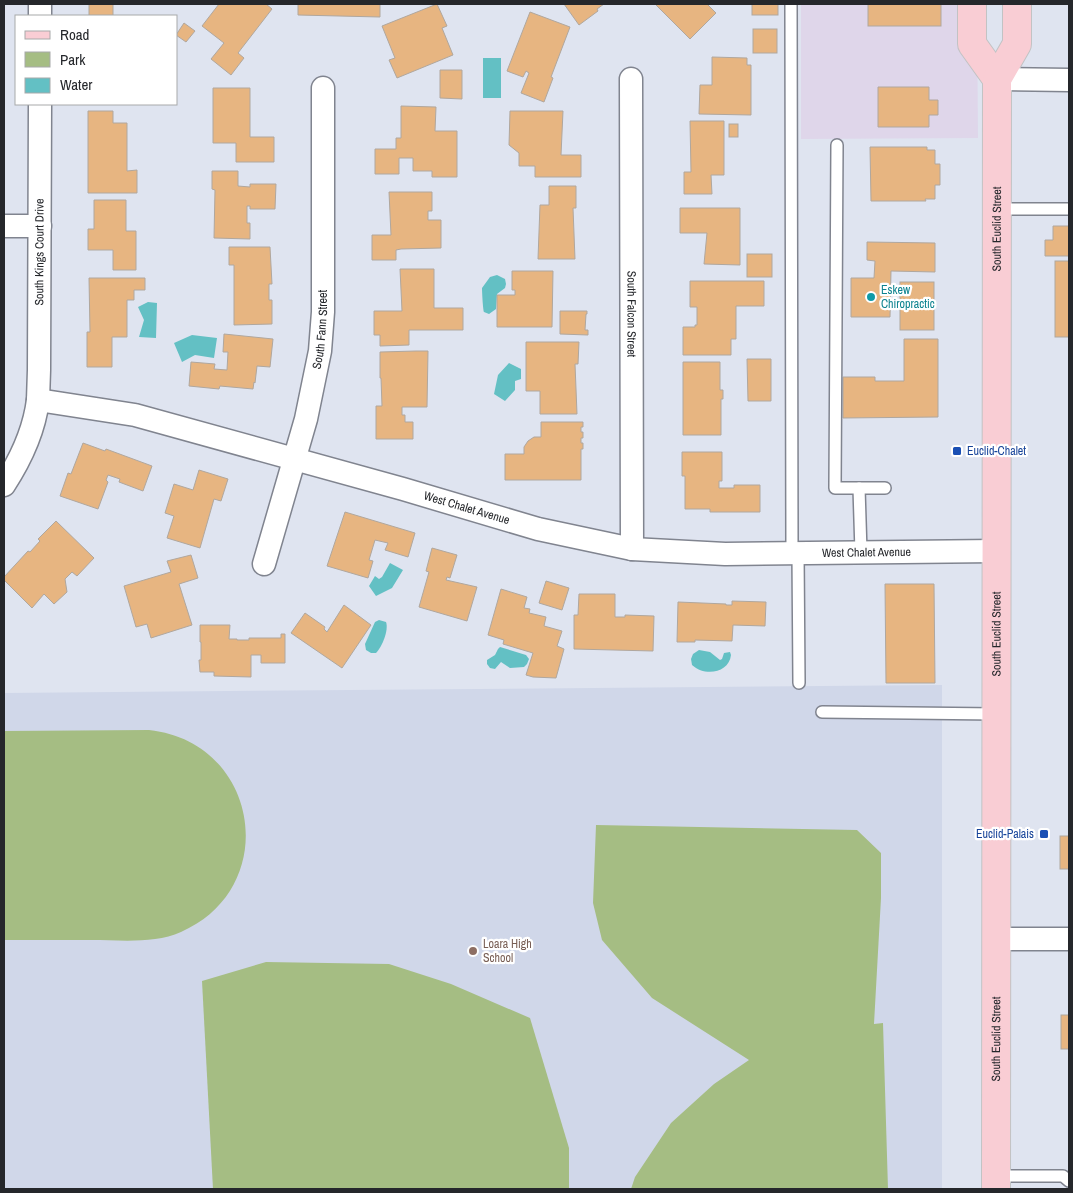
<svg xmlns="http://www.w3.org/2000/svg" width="1073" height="1193" viewBox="0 0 1073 1193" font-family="'Archivo Narrow',sans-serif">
<rect width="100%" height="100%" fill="#dfe4f0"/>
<path fill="#dfd6ea" d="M801,4H977L978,138L801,139Z"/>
<path fill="#d0d7e9" d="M942,685V1189H4V693Z"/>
<g fill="#a5bd83">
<path d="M149,730C260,742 282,888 181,932C154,944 120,940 91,940C62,940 33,940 4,940V731Z"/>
<path d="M596,825L857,830L881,853V898L874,1024L883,1023L888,1189H631L635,1177L671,1123L714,1084L749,1060L652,998L602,940L593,903Z"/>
<path d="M266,962L389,964L451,984L530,1018L569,1148V1189H213L202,981Z"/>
</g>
<g fill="#63c0c4">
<rect x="483" y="58" width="18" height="40"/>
<path d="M497,275L505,279L506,284L505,288L497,294L496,309L489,314L484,312C483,310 482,291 482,288L490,277Z"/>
<path d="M148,302L157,303L156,338L139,337L144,320L138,307Z"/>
<path d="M192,335L217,338L214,358L195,355L182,362L174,343Z"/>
<path d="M509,363L521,369V379L515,381V390L505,401L494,394L498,375Z"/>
<path d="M390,563L403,570L392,588L376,596L369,586L375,576L379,579L382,577Z"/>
<path d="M379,620L386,622C389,630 382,647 376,653H371L366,650L365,644L375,622Z"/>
<path d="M500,647L526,655L529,659L527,664L524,667L510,668L501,662L495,669L490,668L487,664V660L495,655L498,649Z"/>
<path d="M699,650L710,652L720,660L722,659L724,653L730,652L731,655C729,673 705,677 692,665L691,659L693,654Z"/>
</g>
<g fill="#e7b581" stroke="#b0a79e">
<rect x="89" y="4" width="24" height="12"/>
<path d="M219,4H266L272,9L238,53L244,58L231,75L211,59L224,43L202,26Z"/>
<path d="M298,4H380V17L298,15Z"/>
<path d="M437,4L447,26L442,28L453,55L397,78L389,60L395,58L382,26Z"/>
<path d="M564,4H604L597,9L598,11L579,25Z"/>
<path d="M655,4H707L716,13L690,39Z"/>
<rect x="752" y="4" width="26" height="11"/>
<rect x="868" y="4" width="73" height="22"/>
<path d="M530,12L570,27L551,77L553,78L544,102L521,93L529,73L526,71L523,77L507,71Z"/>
<path d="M184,23L195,31L186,42L176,35Z"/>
<rect x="753" y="29" width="24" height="24"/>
<path d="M712,57L747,58V65H751V115L699,114L700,85H712Z"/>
<path d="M440,70H462V99L440,98Z"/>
<path d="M878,87H929V100H938V115H929V127H878Z"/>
<path d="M213,88H250V137H274V162H236V143H213Z"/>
<path d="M401,106L436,107L435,131H457V177H432V171H413V158H399V174H375V149H396V138H401Z"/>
<path d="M88,111H113V123H127V171L137,170V193H88Z"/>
<path d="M510,111H563L561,155H581V177H535V166H519V153L509,145Z"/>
<path d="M690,121H724V175H711L712,194H684V172H691Z"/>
<rect x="729" y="124" width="9" height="13"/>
<path d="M870,147H927V150H935V164H940V185H935V199H925L926,201H871Z"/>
<path d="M212,171H238V186L250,187V184H276L275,209H250V206H247V223H250V239L214,238L215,190L212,189Z"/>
<path d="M549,186H576V208H573L575,259H538L540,205H549Z"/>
<path d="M389,192H432V211H428V220H441V248L401,249L396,250V260H372V235H391Z"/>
<path d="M94,200H126V231H136V270H113V250H88V229H94Z"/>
<path d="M680,208H740V265L704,264L707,233H680Z"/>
<path d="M1053,226H1069V256H1045V240H1053Z"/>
<path d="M867,242L935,243V272L891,271L890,317H851V278H874L875,261L867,260Z"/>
<path d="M229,247H270L272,284H269V300H272V324L234,325V265H229Z"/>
<rect x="747" y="254" width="25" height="23"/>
<rect x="1055" y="261" width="14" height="76"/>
<path d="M400,269H434V308H463V330H409V345L380,346V335H374V311H402Z"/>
<path d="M512,271H553L552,327H497V295H515V290H512Z"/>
<path d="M89,278H145V290H134V300H127V337H112V367H87V332H90Z"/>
<path d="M690,281H764V306H736V339H731V355H683V327H695V325H697V307H690Z"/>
<rect x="900" y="282" width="34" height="48"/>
<path d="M560,311H587V314H586L585,330H588V335L560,334Z"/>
<path d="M224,334L273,339L270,367L257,366L255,383L254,382L253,389L220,386L219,389L189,386L191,362L215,364L214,369L227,370L228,352H223Z"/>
<path d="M904,339H938V417L843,418V377H875V381H904Z"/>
<path d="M526,342H579L578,364H575L577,414H540V391H526Z"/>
<path d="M416,351H428L427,407H402V415H405V422H413V439H376V406H382L381,378H380V352Z"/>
<path d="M747,359H771V401H748Z"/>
<path d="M683,362H720V390H723V399H721V435H683Z"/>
<path d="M541,422H583V427H581V432H583V438H581V443H583V449H581V480H505V454H524V447L528,441L534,437H541Z"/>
<path d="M83,443L105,451L106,449L152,466L143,491L119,482L120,479L108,475L106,480L108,482L98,509L60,496L68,473L71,474Z"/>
<path d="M682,452H722V481H719V488H734V485H760V512H710V509H685V476H682Z"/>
<path d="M199,470L228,479L221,501L214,499L200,548L167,538L174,516L165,513L174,484L193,490Z"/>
<path d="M345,512L415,533L408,557L385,550L388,543L375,540L369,560L373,561L368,578L327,566Z"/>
<path d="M56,521L94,558L77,576L72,572L65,579L67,592L54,604L44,594L32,608L4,580V577L28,551L30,552L40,541L38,539Z"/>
<path d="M432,548L457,555L450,578L447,577L446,580L477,587L467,621L419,607L429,572L426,571Z"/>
<path d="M191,555L198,578L179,584L192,625L151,638L147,624L136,627L124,586L171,572L167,561Z"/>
<path d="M546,581L569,588L562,610L539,603Z"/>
<path d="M885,584H934L935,683H886Z"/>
<path d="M501,589L527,597L524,608L530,609L529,613L546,617L544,626L562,631L557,646L564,649L556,678L533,677L526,675L533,653L503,644L504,640L488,635Z"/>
<path d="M579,594H615V617H625V615L654,616L653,651L574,649V615H578Z"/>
<path d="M732,601L766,602L765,626L733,625L732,641L695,640V642H677L678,602L726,604V605H732Z"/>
<path d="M344,605L371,625L342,668L291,633L305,613L325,627L324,629L327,632Z"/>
<path d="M200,625H230L229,639H237V640H249V638H281V634H285V663H261V655H251V677L214,676V672H200L199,660H201V642H200Z"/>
<rect x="1060" y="836" width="9" height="33"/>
<rect x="1061" y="1015" width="8" height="34"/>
</g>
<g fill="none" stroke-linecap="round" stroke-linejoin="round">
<defs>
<g id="service">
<path d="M791,4L792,553"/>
<path d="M837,145L835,488H885"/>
<path d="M996,209H1069"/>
<path d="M859,488L861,552"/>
<path d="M798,553L799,683"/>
<path d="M822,712L996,714"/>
<path d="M996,1176H1063L1069,1181"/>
</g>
<g id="minor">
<path d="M40,4V16"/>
<path id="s1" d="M631,79L632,549"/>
<path d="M997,79L1069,80"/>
<path d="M4,226H40"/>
<path id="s2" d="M38,400L39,370L40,104"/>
<path id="s3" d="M4,485C21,459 34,432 38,400L135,415L403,489L538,529L632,549L725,554L996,551"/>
<path id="s4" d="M264,564L306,419L320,351L323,312V88"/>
<path d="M996,939H1069"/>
</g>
<g id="primary">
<path d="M972,4V44L997,79"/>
<path id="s5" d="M996,1189L997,79L1017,44V4"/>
</g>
</defs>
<use href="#service" stroke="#80848f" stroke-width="14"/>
<use href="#minor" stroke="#80848f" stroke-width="25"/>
<use href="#primary" stroke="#c2c3c4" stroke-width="30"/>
<use href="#service" stroke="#fff" stroke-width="11"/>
<use href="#minor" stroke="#fff" stroke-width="22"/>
<use href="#primary" stroke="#f9cdd4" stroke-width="28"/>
</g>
<circle fill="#0f9aa8" stroke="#fff" stroke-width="2" cx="871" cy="297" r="5"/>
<g fill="#1a4fb4" stroke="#fff" stroke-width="2">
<rect x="952" y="446" width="10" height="10" rx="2.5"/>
<rect x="1039" y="829" width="10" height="10" rx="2.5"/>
</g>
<circle fill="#8d6e63" stroke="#fff" stroke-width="2" cx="473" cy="951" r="5"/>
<g text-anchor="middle" stroke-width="4.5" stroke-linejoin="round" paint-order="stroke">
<g font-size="12" fill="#25272b" stroke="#fff">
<text dy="4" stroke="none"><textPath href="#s5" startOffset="960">South Euclid Street</textPath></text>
<text dy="4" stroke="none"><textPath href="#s2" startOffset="148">South Kings Court Drive</textPath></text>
<text dy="4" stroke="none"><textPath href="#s1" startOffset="235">South Falcon Street</textPath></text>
<text dy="4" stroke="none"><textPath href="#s4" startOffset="242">South Fann Street</textPath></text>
<text dy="4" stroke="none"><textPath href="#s3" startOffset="535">West Chalet Avenue</textPath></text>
<text dy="4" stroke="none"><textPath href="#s3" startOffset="940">West Chalet Avenue</textPath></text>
<text dy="4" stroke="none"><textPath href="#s5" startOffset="555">South Euclid Street</textPath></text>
<text dy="4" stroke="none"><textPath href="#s5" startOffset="150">South Euclid Street</textPath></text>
</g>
<g font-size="12" fill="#0d838f" stroke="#fff" text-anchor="start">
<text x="881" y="294">Eskew<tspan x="881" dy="14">Chiropractic</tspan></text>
</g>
<g font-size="12" fill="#164399" stroke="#fff" text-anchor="start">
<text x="967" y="455">Euclid-Chalet</text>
<text x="1034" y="838" text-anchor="end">Euclid-Palais</text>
</g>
<g font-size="12" fill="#785e54" stroke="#fff" text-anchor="start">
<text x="483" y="948">Loara High<tspan x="483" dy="14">School</tspan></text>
</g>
</g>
<rect width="1073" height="1193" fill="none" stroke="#25272b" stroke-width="10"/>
<rect x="15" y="15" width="162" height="90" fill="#ffffff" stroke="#a8a9aa"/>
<rect x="25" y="31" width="25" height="8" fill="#f9cdd4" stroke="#a8a9aa"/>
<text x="60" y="40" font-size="15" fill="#25272b">Road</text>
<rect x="25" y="52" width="25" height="15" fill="#a5bd83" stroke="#a8a9aa"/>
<text x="60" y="65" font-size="15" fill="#25272b">Park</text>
<rect x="25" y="78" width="25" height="15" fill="#63c0c4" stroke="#a8a9aa"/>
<text x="60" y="90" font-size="15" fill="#25272b">Water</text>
</svg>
